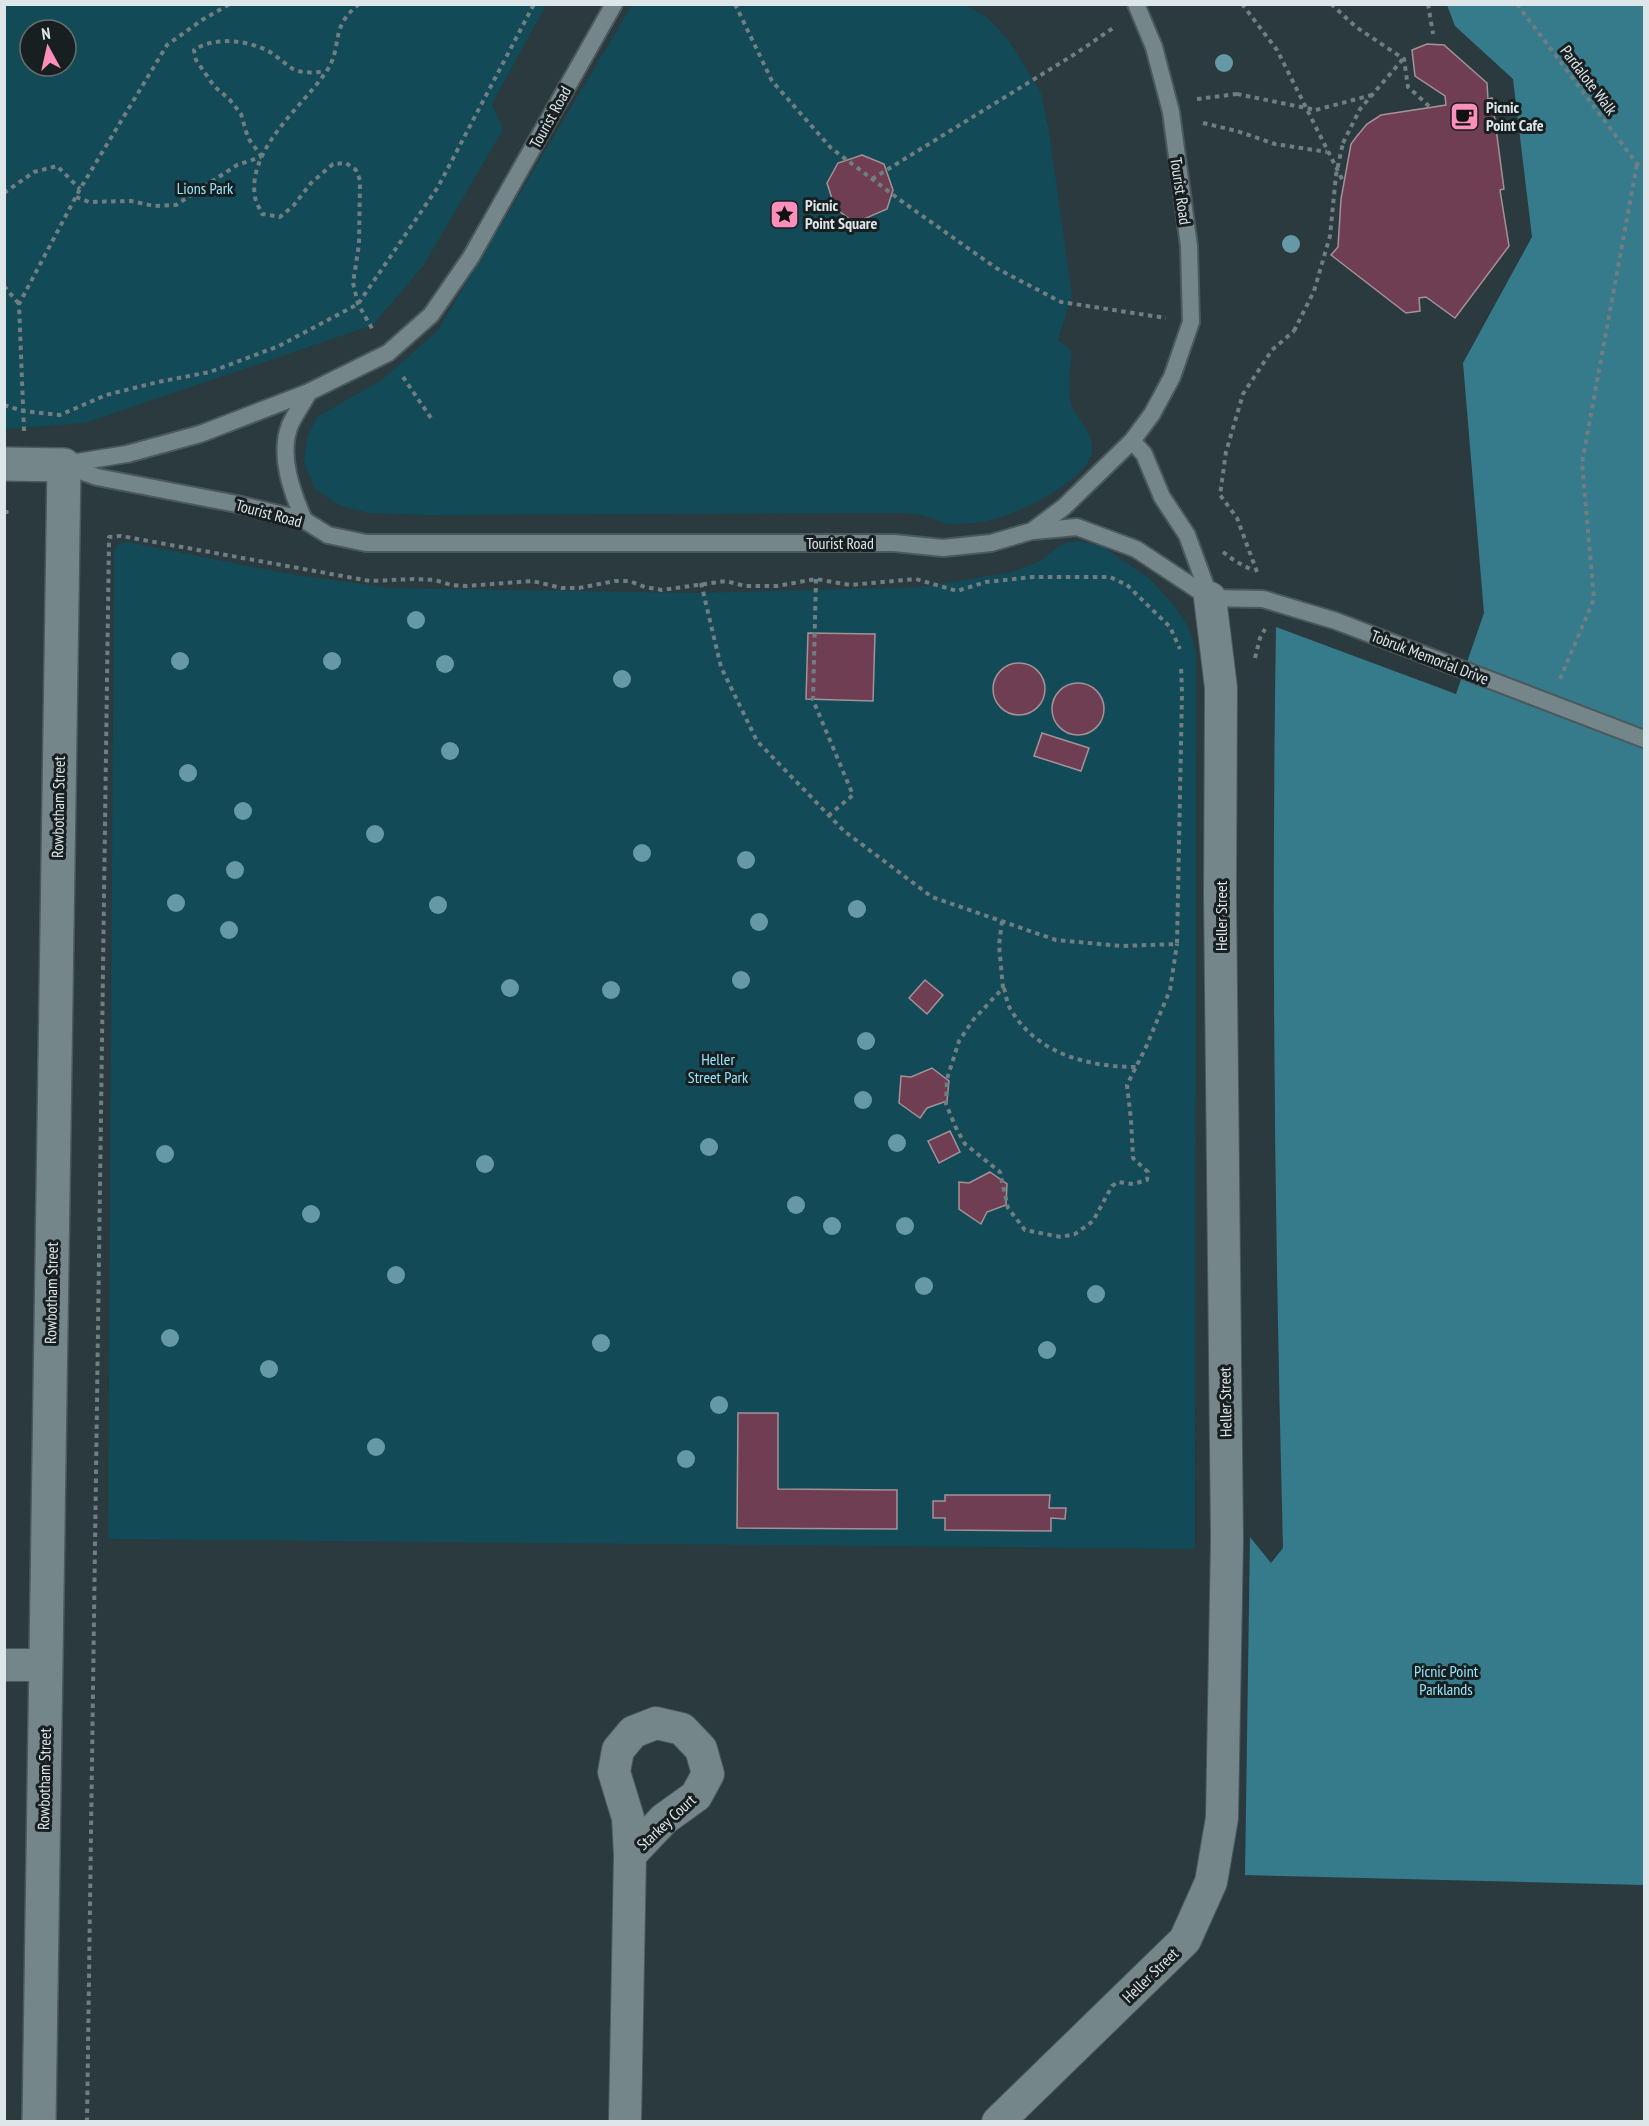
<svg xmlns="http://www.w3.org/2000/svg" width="1649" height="2126" viewBox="0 0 1649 2126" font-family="'PT Sans Narrow',sans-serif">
<rect width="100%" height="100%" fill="#2a3a3e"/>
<g fill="#124a57" fill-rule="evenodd">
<path d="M4,5L5,4L546,5L492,104L503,129L424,265L373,325L85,423L7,429H4ZM30,30H66V66H30Z"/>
<path d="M632,5H965L987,17L1010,42L1041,93L1049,131L1072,296L1058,340L1072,351C1071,367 1066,390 1072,406C1078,420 1094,433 1092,451C1089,478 1030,507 1007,515C989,522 971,524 952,524C942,524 932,517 922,515C914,514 906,513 899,513L427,515L368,513L339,505L315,489L304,463L307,438L317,417L383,379L438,330Z"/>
<path d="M1080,541L1102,546L1150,579L1174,605L1189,628L1196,650L1195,1549L108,1539L114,550L119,544L127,542L289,574L391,588L693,593L921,587L1013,572L1042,560L1056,548L1068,542Z"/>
</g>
<path fill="#357b8c" d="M1447,5H1644V1885L1245,1875L1250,1537L1271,1563L1283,1548C1275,1241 1271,934 1276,627L1456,694L1484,613L1463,363L1532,237L1513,79L1455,26Z"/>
<g fill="#703e52" stroke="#a39298" stroke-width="1.5">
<path d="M1427,44L1444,45L1487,83L1488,99L1492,98L1504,189L1500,190L1509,246L1455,318L1426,297L1419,298L1420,311L1406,313L1331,255L1338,247L1341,199L1351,144L1357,136L1367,124L1381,115L1446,105L1445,96L1415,76L1412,50Z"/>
<path d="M862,155L884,164L893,190L887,209L855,223L835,208L827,183L838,163Z"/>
<path d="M808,633L875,634L873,701L806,699Z"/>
<circle cx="1019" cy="689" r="26"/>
<circle cx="1078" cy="709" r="26"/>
<path d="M1042,733L1089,748L1081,771L1034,756Z"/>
<path d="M925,980L943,995L927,1014L909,998Z"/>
<path d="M932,1068L949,1081L947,1101L927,1108L920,1118L899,1103L901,1076L911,1077Z"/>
<path d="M950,1131L960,1152L939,1163L928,1141Z"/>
<path d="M990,1172L1007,1184L1006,1205L987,1212L981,1224L959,1209V1182L969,1183Z"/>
<path d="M738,1413H778V1489L897,1490V1529L737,1528Z"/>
<path d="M945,1495H1050L1049,1508H1066L1065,1519L1051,1518V1531L945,1530V1518H933V1501H945Z"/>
</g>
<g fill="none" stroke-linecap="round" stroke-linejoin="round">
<defs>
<g id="lane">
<path d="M1132,441L1144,454L1162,497L1187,535L1210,598"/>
<path d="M65,464L127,454L200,434L309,392L388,353L431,315L471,257L614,4"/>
<path d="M64,465L97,477L237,504L304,520L328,535L366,543H894L943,548L991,543L1032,531L1064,507L1132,441L1152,414L1172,377L1191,322L1189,246L1171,112L1154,47L1136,4"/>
<path d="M304,520C292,492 278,455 290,425C295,414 303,403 309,392"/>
<path d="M1033,531L1077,527L1136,549L1210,598L1263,599L1336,621L1644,739"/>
</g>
<g id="street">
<path d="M4,1665H46"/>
<path d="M625,2122L630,1855L628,1818L614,1772L618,1750L633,1732L656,1723L682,1729L701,1749L708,1774L696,1796L664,1819L630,1855"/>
<path d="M998,2122L1185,1940L1211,1882L1222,1818L1227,1539L1220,896L1221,688L1210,598"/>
</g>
<path id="secondary" d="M4,464L64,465L39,2122"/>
</defs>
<use href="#lane" stroke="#4b585c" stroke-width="20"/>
<use href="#street" stroke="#4b585c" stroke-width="34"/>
<use href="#secondary" stroke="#4b585c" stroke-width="36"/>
<g stroke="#707e81" stroke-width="4" stroke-dasharray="4.5 4.5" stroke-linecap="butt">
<path d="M359,4C328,29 344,46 326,72C302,107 247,149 255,197C256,203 260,209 262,214L280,217L294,205L311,183L333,164L346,163L356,170L360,180L359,244L353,283L358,304L373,330"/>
<path d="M735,4L772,81L831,148L900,200L996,268L1061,302L1166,318"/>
<path d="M1242,4L1277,50L1344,183"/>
<path d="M1331,4L1356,27L1404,59L1408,87L1430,107"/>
<path d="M1428,4L1433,34"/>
<path d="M1517,4L1637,164L1644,165"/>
<path d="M1197,99L1237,94"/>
<path d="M1316,110L1372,95"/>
<path d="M1203,123L1237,131L1275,144L1327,152"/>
<path d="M1343,143L1360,109L1403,59"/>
<path d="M262,157L248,138L241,114L230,100L214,86L196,60L194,50C215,36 248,40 270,52C278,57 285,64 293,69C303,74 315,72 325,72"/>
<path d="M872,179L1075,54L1116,26"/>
<path d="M4,193L34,172L57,166L80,189"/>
<path d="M76,197L89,202L131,201L154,206L176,205L237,165L261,157"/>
<path d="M4,286L19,304"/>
<path d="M403,377L433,421"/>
<path d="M4,405L23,411L60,415L106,395L158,382L210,372L279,346L358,304L438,187L534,4"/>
<path d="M24,431L19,304L80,189L167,45L202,20L230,4"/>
<path d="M4,512H13"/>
<path d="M1223,552L1235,561L1252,570"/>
<path d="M1257,572L1237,518L1220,495L1226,452L1243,394L1272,350L1294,331"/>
<path d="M816,579L813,700L853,795L829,815"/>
<path d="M701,583L721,667L757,741L844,831L932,897L1056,940L1121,946L1177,944L1182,693L1181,665"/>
<path d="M1255,658L1260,638L1265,629"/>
<path d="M1560,679L1594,599L1582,463L1637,164"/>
<path d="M1002,921L999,945L1003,988L973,1020L959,1041L947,1079L946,1104L956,1128L965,1144L1000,1172L1008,1208L1025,1230L1061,1237L1075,1234L1093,1221L1112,1186L1118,1182L1133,1184L1147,1180L1148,1172L1133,1158L1131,1120L1127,1085L1146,1047L1170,990L1177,944"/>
<path d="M1004,988C1006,995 1007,1004 1011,1010C1037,1054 1089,1067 1136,1067"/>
<path d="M87,2122L109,537L121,536L370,581L414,579L435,580L451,585L466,586L532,581L562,588H579L615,581H629L645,587L662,590L726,581L745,586H777L816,579L850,585L916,579L957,591L986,582L1032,577H1110L1127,585L1170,627L1180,649"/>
</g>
<use href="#lane" stroke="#75868b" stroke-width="16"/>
<use href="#street" stroke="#75868b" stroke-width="32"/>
<use href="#secondary" stroke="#75868b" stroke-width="33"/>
<g stroke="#707e81" stroke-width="4" stroke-dasharray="4.5 4.5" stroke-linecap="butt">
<path d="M1237,94L1316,110"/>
<path d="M1294,331L1314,291L1330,236L1336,175L1343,143"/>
</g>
</g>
<g fill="#6699a6">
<circle cx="1224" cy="63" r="9"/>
<circle cx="1291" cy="244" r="9"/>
<circle cx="416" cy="620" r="9"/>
<circle cx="180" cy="661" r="9"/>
<circle cx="332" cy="661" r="9"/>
<circle cx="445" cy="664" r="9"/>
<circle cx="622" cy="679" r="9"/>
<circle cx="450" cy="751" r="9"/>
<circle cx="188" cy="773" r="9"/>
<circle cx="243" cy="811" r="9"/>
<circle cx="375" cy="834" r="9"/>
<circle cx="642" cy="853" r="9"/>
<circle cx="746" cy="860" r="9"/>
<circle cx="235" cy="870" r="9"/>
<circle cx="176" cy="903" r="9"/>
<circle cx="438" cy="905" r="9"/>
<circle cx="857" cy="909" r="9"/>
<circle cx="759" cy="922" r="9"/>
<circle cx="229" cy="930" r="9"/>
<circle cx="741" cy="980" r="9"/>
<circle cx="510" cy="988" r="9"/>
<circle cx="611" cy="990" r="9"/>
<circle cx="866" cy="1041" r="9"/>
<circle cx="863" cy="1100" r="9"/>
<circle cx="897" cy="1143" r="9"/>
<circle cx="709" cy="1147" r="9"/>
<circle cx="165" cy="1154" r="9"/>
<circle cx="485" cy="1164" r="9"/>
<circle cx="796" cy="1205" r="9"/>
<circle cx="311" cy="1214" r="9"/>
<circle cx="832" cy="1226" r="9"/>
<circle cx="905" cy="1226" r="9"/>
<circle cx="396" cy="1275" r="9"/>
<circle cx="924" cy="1286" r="9"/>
<circle cx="1096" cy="1294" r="9"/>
<circle cx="170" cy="1338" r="9"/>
<circle cx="601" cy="1343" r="9"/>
<circle cx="1047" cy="1350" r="9"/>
<circle cx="269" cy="1369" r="9"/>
<circle cx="719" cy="1405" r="9"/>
<circle cx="376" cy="1447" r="9"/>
<circle cx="686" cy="1459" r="9"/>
</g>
<defs>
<symbol id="cafe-square" viewBox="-11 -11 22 22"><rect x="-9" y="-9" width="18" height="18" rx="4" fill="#fe8ebb" stroke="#181f21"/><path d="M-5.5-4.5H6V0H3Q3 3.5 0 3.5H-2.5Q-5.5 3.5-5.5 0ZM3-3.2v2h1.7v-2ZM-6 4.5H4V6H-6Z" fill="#111"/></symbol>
<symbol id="sight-square" viewBox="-11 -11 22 22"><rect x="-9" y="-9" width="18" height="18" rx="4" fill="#fe8ebb" stroke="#181f21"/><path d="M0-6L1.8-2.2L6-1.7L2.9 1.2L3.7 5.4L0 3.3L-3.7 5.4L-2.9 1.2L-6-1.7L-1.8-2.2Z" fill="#111"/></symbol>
</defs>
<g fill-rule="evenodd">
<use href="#cafe-square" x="1448" y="100" width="33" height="33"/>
<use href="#sight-square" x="768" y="198" width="33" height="33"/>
</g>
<g text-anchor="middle" stroke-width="6" stroke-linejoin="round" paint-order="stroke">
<g font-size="16" fill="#dde6e9" stroke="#181f21">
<text transform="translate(1589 80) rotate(53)" y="6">Pardalote Walk</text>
<text transform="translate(550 117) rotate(-61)" y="6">Tourist Road</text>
<text transform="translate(1181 191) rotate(82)" y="6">Tourist Road</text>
<text transform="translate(269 513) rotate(15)" y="6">Tourist Road</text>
<text x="840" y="549">Tourist Road</text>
<text transform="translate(1430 657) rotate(21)" y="6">Tobruk Memorial Drive</text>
<text transform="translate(58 807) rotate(-89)" y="6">Rowbotham Street</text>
<text transform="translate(1221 916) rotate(-90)" y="6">Heller Street</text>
<text transform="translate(51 1293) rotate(-89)" y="6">Rowbotham Street</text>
<text transform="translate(1225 1402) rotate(-91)" y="6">Heller Street</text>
<text transform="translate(44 1779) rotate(-89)" y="6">Rowbotham Street</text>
<text transform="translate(666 1822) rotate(-43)" y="6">Starkey Court</text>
<text transform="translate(1150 1975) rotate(-44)" y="6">Heller Street</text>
</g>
<g font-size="16" font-weight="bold" fill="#dde6e9" stroke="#181f21" text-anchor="start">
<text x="1486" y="113">Picnic<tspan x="1486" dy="18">Point Cafe</tspan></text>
<text x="805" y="211">Picnic<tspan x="805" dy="18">Point Square</tspan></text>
</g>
<g font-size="16" fill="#97e7fc" stroke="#181f21">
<text x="205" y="194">Lions Park</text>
<text x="718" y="1065">Heller<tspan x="718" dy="18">Street Park</tspan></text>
<text x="1446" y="1677">Picnic Point<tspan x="1446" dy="18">Parklands</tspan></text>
</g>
</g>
<rect width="1649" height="2126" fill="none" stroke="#dde6e9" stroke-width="12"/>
<g transform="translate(48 48) rotate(352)"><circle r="28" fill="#181f21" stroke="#676f71" stroke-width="1.5"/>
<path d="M0-4.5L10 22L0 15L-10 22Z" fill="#fe8ebb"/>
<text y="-9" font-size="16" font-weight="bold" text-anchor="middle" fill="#dde6e9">N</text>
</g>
</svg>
